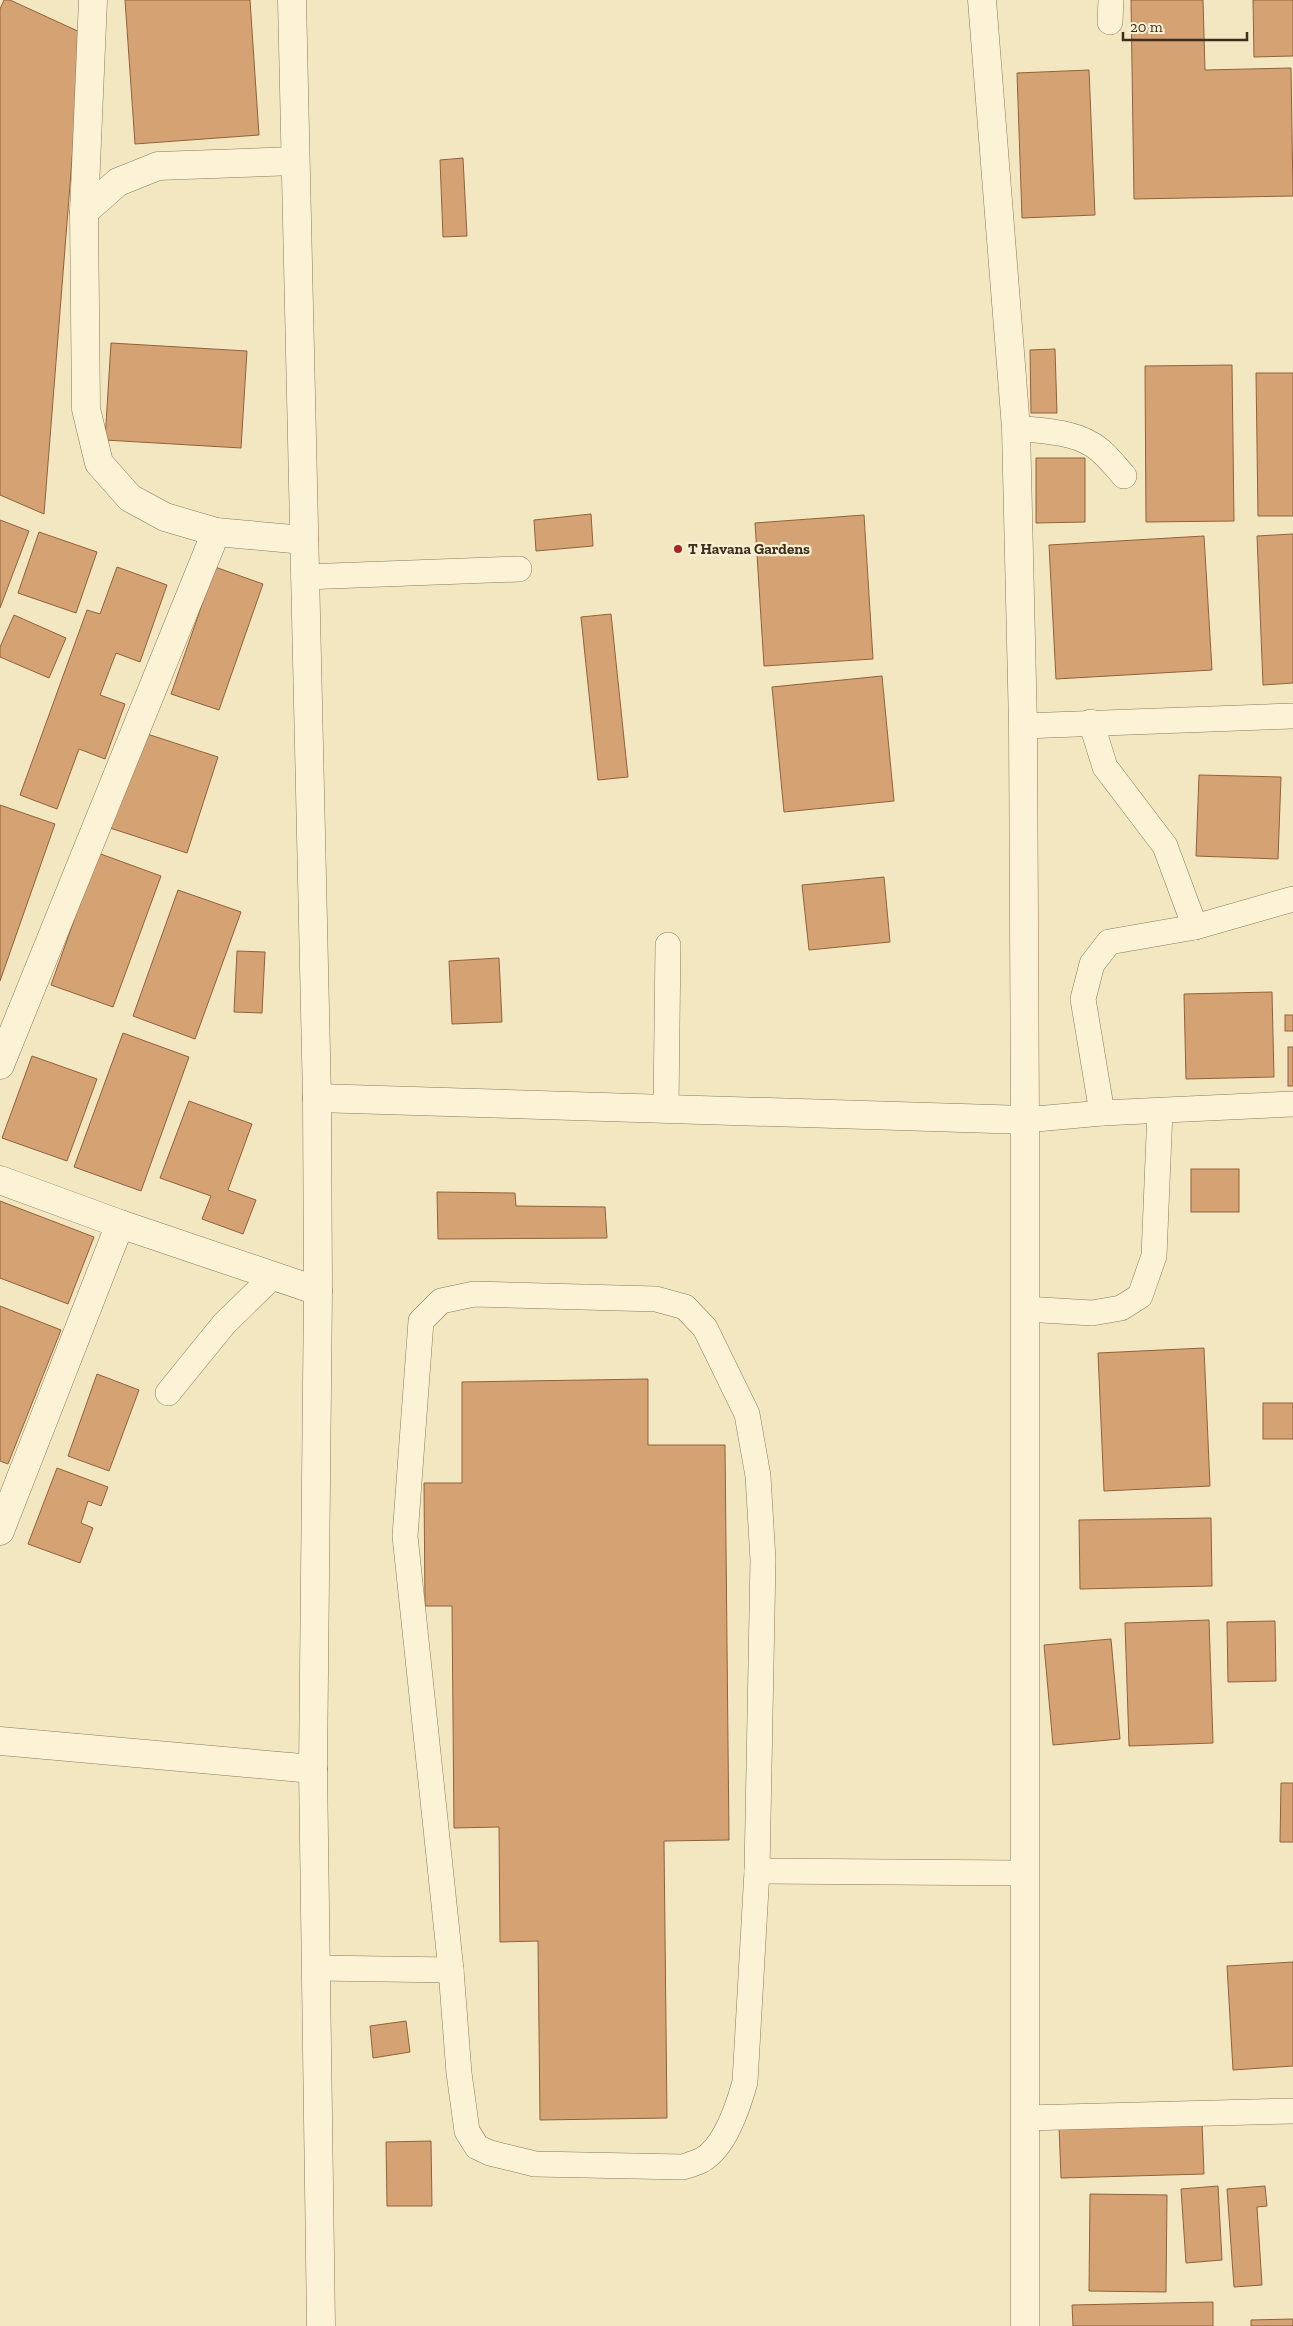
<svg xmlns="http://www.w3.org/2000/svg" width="1293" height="2326" viewBox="0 0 1293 2326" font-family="'Zilla Slab',serif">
<rect width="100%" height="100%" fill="#f3e7c2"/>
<g fill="#d5a274" stroke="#91623a">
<path d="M4,0H10L82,33L44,514L0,495V9Z"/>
<path d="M125,0H250L259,135L135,144Z"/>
<path d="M1131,0H1203L1205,70L1291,68L1293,196L1134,199Z"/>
<path d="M1253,0H1293V56L1254,57Z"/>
<path d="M1089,70L1095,215L1022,218L1017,73Z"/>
<path d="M463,158L467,236L443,237L440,160Z"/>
<path d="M111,343L247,351L241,448L105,440Z"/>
<path d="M1055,349L1057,413H1031L1030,350Z"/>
<path d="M1232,365L1234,521L1146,522L1145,366Z"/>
<path d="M1256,373H1293V516H1258Z"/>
<path d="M1036,458H1085V522L1036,523Z"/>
<path d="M591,514L593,546L536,551L534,520Z"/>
<path d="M864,515L873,659L764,666L755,523Z"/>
<path d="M0,520L29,531L0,608Z"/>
<path d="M39,532L97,552L76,613L18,593Z"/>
<path d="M1293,534V683L1263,685L1257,536Z"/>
<path d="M1204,536L1212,670L1056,679L1049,545Z"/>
<path d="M117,567L167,585L140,662L116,653L100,695L125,704L105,759L79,749L57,809L20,795L87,610L100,614Z"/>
<path d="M215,567L263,584L219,710L171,694Z"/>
<path d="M611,614L628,777L598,780L581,617Z"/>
<path d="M14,615L66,638L49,678L0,657V647Z"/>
<path d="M882,676L894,801L784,812L772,687Z"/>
<path d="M141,732L218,757L187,853L110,828Z"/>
<path d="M1199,775L1281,777L1278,859L1196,856Z"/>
<path d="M0,805L55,824L0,981Z"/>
<path d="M98,853L161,876L113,1007L51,985Z"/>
<path d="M884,877L890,942L809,950L802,885Z"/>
<path d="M178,890L241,912L195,1039L133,1016Z"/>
<path d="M237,951L265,952L262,1013L234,1012Z"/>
<path d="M499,958L502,1022L452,1024L449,961Z"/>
<path d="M1272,992L1274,1077L1186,1079L1184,994Z"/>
<rect x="1285" y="1015" width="8" height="16"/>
<path d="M123,1033L189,1057L141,1191L74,1167Z"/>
<rect x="1288" y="1047" width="5" height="39"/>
<path d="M32,1056L97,1079L67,1161L2,1138Z"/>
<path d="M189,1101L252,1124L228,1190L256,1200L243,1234L202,1219L211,1196L160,1178Z"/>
<rect x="1191" y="1169" width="48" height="43"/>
<path d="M437,1192L515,1193L516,1206L605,1207L607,1238L438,1239Z"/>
<path d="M0,1201L94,1237L68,1304L0,1278Z"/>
<path d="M0,1306L61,1330L8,1464L0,1461Z"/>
<path d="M1204,1348L1210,1486L1104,1491L1098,1353Z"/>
<path d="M97,1374L139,1390L109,1471L68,1456Z"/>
<path d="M648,1379V1445H725L729,1840L664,1841L667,2118L540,2120L538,1941L500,1942L499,1827L454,1828L452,1606H425L424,1483H462V1382Z"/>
<rect x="1263" y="1403" width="30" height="36"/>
<path d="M57,1468L108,1487L101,1506L88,1501L81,1523L93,1528L80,1563L28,1544Z"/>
<path d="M1211,1518L1212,1586L1080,1589L1079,1520Z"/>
<path d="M1209,1620L1213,1743L1129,1746L1125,1623Z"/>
<path d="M1275,1621L1276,1681L1228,1682L1227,1622Z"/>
<path d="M1111,1639L1120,1739L1053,1745L1044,1645Z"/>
<path d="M1281,1783H1293V1842H1280Z"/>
<path d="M1293,1962V2066L1233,2070L1227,1966Z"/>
<path d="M406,2021L410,2052L373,2058L370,2026Z"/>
<path d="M1202,2122L1204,2174L1061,2178L1059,2126Z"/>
<path d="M431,2141L432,2206H387L386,2142Z"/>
<path d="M1218,2186L1222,2260L1186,2263L1181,2189Z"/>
<path d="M1265,2186L1267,2206L1257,2207L1262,2285L1234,2287L1227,2189Z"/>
<path d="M1090,2194L1167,2195L1166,2292L1089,2291Z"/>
<path d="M1213,2302V2326H1073L1072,2305Z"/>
<path d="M1293,2319V2326H1251V2320Z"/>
</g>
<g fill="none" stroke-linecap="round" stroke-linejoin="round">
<defs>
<g id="service">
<path d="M1110,22L1111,0"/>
<path d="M1016,428C1041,431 1069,431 1091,444C1104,451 1114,465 1124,476"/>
<path d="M304,577L519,569"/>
<path d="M1091,722L1105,767L1165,846L1195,927"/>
<path d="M1023,726L1293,716"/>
<path d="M666,1108L668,945"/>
<path d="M1102,1113L1083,999L1092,964L1109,942L1195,927L1293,899"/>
<path d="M1025,1120L1102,1113L1293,1104"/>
<path d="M474,1294L656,1299L685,1307L705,1328L747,1414L758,1476L763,1560L757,1871L745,2082C738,2107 725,2147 702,2160C696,2163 689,2165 683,2167L535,2164L490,2153L477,2147L467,2131L459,2073L451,1970L405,1536L421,1321L441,1301Z"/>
<path d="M1025,1309L1092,1313L1121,1308L1140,1296L1154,1256L1160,1111"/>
<path d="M168,1393L224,1324L273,1276"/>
<path d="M757,1871L1025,1873"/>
<path d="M316,1968L451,1970"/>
<path d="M1025,2118L1293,2111"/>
</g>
<g id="minor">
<path d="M93,0L84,212L86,409L99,463L130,498L165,517L216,532L304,540"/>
<path d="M292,0L317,1098L318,1291L313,1769L321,2326"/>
<path d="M982,0L1016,428L1023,726L1025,1120V2326"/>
<path d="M84,212L118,182L158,166L295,161"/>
<path d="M0,1065L216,532"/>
<path d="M317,1098L1025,1120"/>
<path d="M0,1180L120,1224L318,1291"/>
<path d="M0,1531L120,1224"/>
<path d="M0,1741L313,1769"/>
</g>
</defs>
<use href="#service" stroke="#8f7857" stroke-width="26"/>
<use href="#minor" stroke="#8f7857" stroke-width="29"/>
<use href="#service" stroke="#fcf3d7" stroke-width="25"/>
<use href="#minor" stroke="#fcf3d7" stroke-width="28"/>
</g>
<circle fill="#a52720" stroke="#f9f0d3" stroke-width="2" cx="678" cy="549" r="5"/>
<g text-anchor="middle" stroke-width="4.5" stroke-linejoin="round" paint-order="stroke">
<g font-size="15" font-weight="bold" fill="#3d2e1d" stroke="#f9f0d3" text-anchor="start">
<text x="688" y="554">T Havana Gardens</text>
</g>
</g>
<path d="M1123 32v8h124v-8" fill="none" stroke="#3d2e1d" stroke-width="2.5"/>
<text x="1130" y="32" font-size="15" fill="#3d2e1d" stroke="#f9f0d3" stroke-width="4" paint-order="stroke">20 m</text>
</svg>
